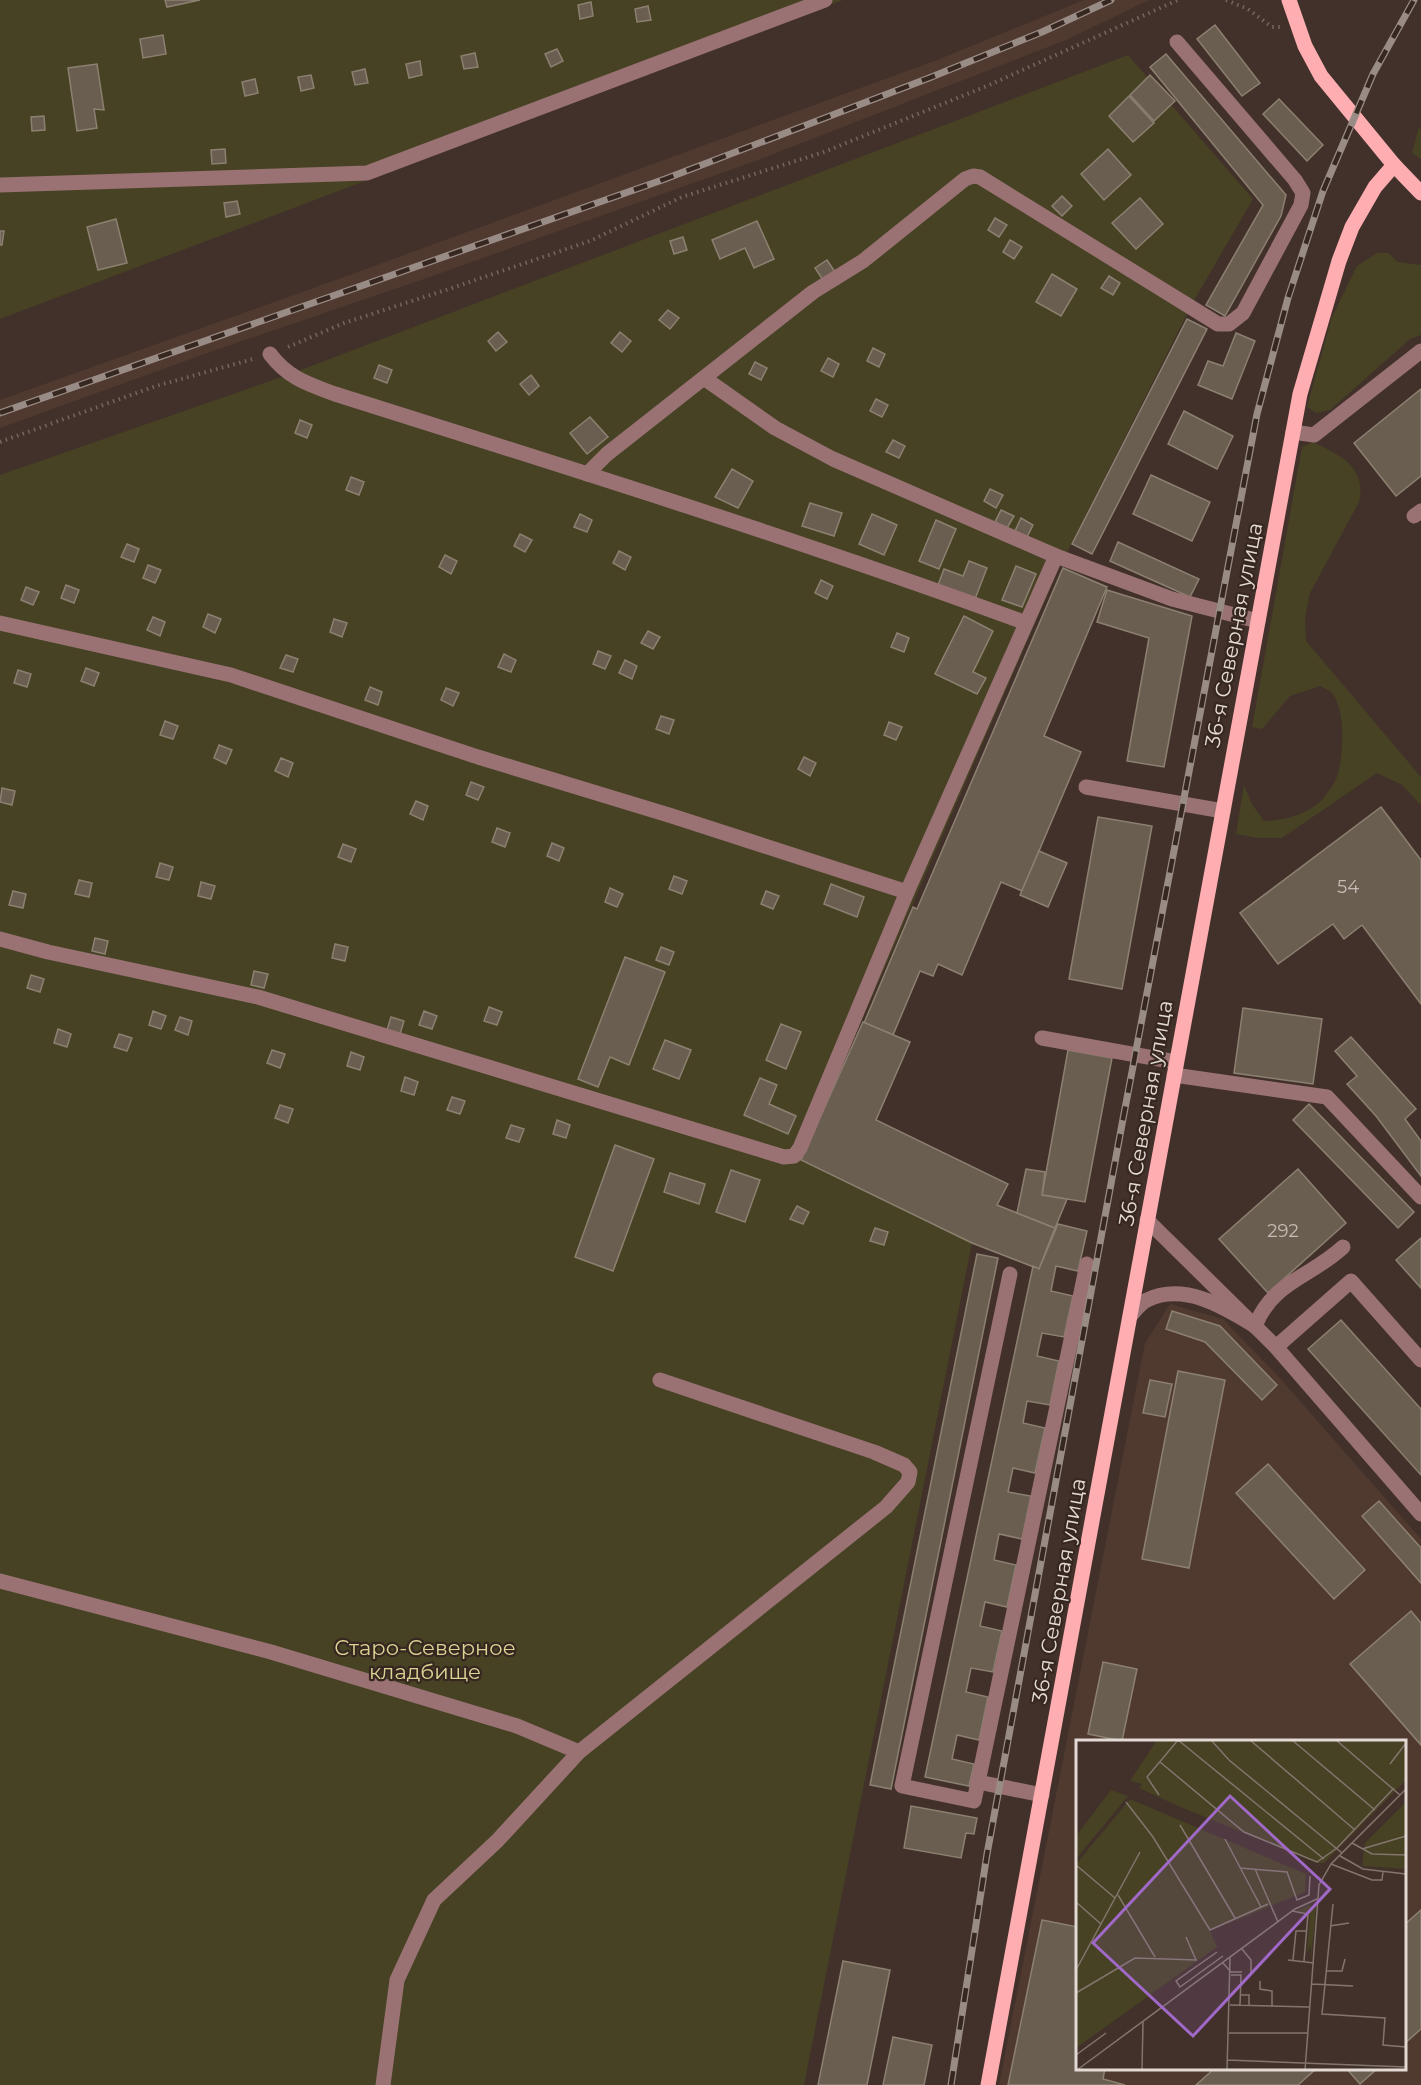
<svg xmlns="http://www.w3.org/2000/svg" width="1421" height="2085" viewBox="0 0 1421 2085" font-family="Montserrat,sans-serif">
<rect width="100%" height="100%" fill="#42312a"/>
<g fill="#50392f" fill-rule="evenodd">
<path d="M1084,0H1149L1066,40L758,160L427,278L213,351L0,428V400L333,281L937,60Z"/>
<path d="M1170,1304L1223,1319L1278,1376L1421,1539V2085H999L1145,1343ZM1078,1742H1404V2068H1078Z"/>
</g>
<g fill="#464223">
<path d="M0,0H843L0,319Z"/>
<path d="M1128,55L1253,199L1192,304L1060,566L801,1160L972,1243L804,2085H0V475L293,373Z"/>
<path d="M1419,127L1421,130V159L1412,153Z"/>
<path d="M1377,253H1389L1397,262L1421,265V335L1410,339L1330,410L1317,413L1307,407L1332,317L1357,266Z"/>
<path d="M1313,442C1340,455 1367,467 1359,502L1310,593L1305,617L1306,641L1421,777V805L1402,785L1377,773L1282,838H1257L1236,834L1244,785L1252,804L1264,821C1287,820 1311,814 1326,795C1329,790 1334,784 1336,779C1344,760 1346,709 1332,693C1329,690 1324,688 1320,686L1290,696L1262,729L1252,727L1302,447Z"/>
</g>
<g fill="#6a5e50" stroke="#8c8071" stroke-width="1.5">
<path d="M165,0H200L167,7Z"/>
<path d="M591,2L593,16L580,19L578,5Z"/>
<path d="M648,6L651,20L637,22L635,9Z"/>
<path d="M1215,25L1260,83L1242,96L1197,39Z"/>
<path d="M163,35L166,54L143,58L140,39Z"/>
<path d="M557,49L563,61L551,67L545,54Z"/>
<path d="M475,53L478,67L464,69L461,56Z"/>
<path d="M1166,54L1286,195L1281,216L1225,316L1206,305L1263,205L1150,67Z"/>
<path d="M420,61L422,75L409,78L406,64Z"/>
<path d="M97,64L104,110L94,109L97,128L77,131L68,68Z"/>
<path d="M365,69L368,83L355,85L352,72Z"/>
<path d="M311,75L314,88L301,91L298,77Z"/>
<path d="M1150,75L1175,101L1154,121L1130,95Z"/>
<path d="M255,79L258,93L245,96L242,82Z"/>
<path d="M1129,96L1154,123L1133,142L1109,116Z"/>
<path d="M1279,99L1323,145L1307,161L1263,114Z"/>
<path d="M44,116L45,130L32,131L31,117Z"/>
<path d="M225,149L226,163L212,164L211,150Z"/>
<path d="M1108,149L1131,175L1104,200L1081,174Z"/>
<path d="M1062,196L1072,206L1062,216L1052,206Z"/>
<path d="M1140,198L1163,224L1136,249L1112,223Z"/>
<path d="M237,201L240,214L226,217L224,203Z"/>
<path d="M995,218L1007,225L999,237L988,230Z"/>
<path d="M116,219L127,263L98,270L87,227Z"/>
<path d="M757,221L774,259L754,268L745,248L720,259L712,240Z"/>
<path d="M0,231H4L2,245H0Z"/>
<path d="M683,237L687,250L674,254L670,241Z"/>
<path d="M1010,240L1022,247L1014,259L1003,252Z"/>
<path d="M827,260L835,272L823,280L815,268Z"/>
<path d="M1052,274L1077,289L1061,316L1036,302Z"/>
<path d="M1109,276L1120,283L1113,295L1101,288Z"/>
<path d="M668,310L679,318L670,329L659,320Z"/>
<path d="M1187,319L1207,329L1092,554L1072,544Z"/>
<path d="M498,332L507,342L496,351L488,341Z"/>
<path d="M620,332L631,341L622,352L611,343Z"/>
<path d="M1236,333L1255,341L1232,399L1198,385L1208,361L1223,366Z"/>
<path d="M873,348L885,354L879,367L867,361Z"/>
<path d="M828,358L839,364L833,377L821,371Z"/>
<path d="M755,362L767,368L761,380L749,374Z"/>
<path d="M379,365L392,370L387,383L374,378Z"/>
<path d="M531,375L539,386L529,395L520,384Z"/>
<path d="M1421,389V476L1396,496L1354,443Z"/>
<path d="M876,399L888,405L882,417L870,411Z"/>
<path d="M1184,411L1233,436L1217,469L1168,444Z"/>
<path d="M590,417L608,437L587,454L570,433Z"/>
<path d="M300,420L312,425L307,438L295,433Z"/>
<path d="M893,440L905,446L899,458L886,452Z"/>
<path d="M732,469L753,481L738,508L715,497Z"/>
<path d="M1151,475L1210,502L1192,541L1133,514Z"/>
<path d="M351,477L364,482L359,495L346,490Z"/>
<path d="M990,489L1003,495L996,508L984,501Z"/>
<path d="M810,503L842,513L834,536L802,526Z"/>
<path d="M1001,510L1014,516L1007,528L995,522Z"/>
<path d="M580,514L592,520L587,532L574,527Z"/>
<path d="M872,514L897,525L884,555L859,544Z"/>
<path d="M1021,518L1033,525L1027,537L1015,531Z"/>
<path d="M936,520L956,529L939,569L919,561Z"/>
<path d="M520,534L532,540L525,552L514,546Z"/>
<path d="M1118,542L1199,579L1190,597L1110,561Z"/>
<path d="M127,544L139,549L134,562L121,557Z"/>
<path d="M619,551L631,557L625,570L613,563Z"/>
<path d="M445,555L457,561L451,574L439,567Z"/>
<path d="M969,561L987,568L975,599L938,585L944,569L963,576Z"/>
<path d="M148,565L161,570L155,583L143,578Z"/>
<path d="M1016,566L1036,574L1022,607L1002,600Z"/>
<path d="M1063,568L1107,587L1044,736L1081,752L1022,891L1001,882L962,975L938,964L933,976L920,971L893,1035L864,1023L913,907L917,909Z"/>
<path d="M821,580L833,586L827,599L815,593Z"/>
<path d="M66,585L79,590L74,603L61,598Z"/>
<path d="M26,587L39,592L33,605L21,600Z"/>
<path d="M1107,590L1192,616L1164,767L1127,761L1149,638L1097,622Z"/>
<path d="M208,614L221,619L215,633L203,627Z"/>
<path d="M964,616L993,631L973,672L986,678L977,694L935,674Z"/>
<path d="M153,617L165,622L160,636L147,630Z"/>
<path d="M334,619L347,623L342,637L330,632Z"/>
<path d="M648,631L660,637L653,649L641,643Z"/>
<path d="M897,633L909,638L904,652L891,647Z"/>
<path d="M598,651L611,656L605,669L593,664Z"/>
<path d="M504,654L516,660L511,672L498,667Z"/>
<path d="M286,655L298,659L293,672L280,668Z"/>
<path d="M625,660L637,666L632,679L619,673Z"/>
<path d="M86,668L99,673L94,686L81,681Z"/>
<path d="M18,670L31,674L27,687L14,683Z"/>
<path d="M370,687L382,692L378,705L365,700Z"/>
<path d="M446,688L459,693L453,706L441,700Z"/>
<path d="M661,716L674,720L669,734L656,729Z"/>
<path d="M165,721L178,726L173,739L160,735Z"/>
<path d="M889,722L902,727L896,740L884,735Z"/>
<path d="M219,745L232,750L226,764L214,758Z"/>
<path d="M804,757L816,763L810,776L798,769Z"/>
<path d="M281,758L293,763L288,777L275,771Z"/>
<path d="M471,782L484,787L478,800L466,795Z"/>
<path d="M2,788L15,791L12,805L0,802Z"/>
<path d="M416,801L428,806L423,820L410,814Z"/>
<path d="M1381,807L1421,860V1004L1362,925L1344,939L1333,924L1278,964L1240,913Z"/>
<path d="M1098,817L1152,826L1122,989L1069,979Z"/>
<path d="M497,828L510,833L505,847L492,842Z"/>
<path d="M552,843L564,848L559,861L547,856Z"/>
<path d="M343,844L356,849L351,862L338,857Z"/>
<path d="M1039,851L1067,863L1048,907L1020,895Z"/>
<path d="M160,863L173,867L169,880L156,877Z"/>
<path d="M674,876L687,881L682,894L669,889Z"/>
<path d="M79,880L92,883L89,897L75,894Z"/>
<path d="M201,882L215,886L211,899L198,896Z"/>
<path d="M831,884L864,897L857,917L824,904Z"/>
<path d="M610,888L623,894L617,907L605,902Z"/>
<path d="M13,891L26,894L23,908L9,905Z"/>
<path d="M766,891L779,896L773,909L761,904Z"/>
<path d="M95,938L108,941L105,954L92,951Z"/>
<path d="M335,944L348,947L345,961L332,958Z"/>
<path d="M661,947L674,952L669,965L656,960Z"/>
<path d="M625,957L665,972L629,1065L610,1057L598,1087L578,1079Z"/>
<path d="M254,971L268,974L264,988L251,985Z"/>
<path d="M31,975L44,979L40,992L27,988Z"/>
<path d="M489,1007L502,1012L497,1025L484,1021Z"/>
<path d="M1243,1008L1322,1019L1313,1084L1234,1073Z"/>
<path d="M153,1011L166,1016L161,1029L149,1025Z"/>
<path d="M424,1011L437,1016L432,1029L419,1025Z"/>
<path d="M180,1017L192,1021L188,1035L175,1030Z"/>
<path d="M391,1017L404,1021L400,1034L387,1030Z"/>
<path d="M863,1022L910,1042L876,1120L1008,1184L997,1205L1055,1228L1039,1269L972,1243L801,1160Z"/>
<path d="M781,1024L801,1032L786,1069L766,1060Z"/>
<path d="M58,1029L71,1034L67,1047L54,1043Z"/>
<path d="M119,1034L132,1038L127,1051L114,1047Z"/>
<path d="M1351,1037L1416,1109L1405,1119L1421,1141V1176L1376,1116L1347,1084L1357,1076L1335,1051Z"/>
<path d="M665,1040L691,1050L679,1079L653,1069Z"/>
<path d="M272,1050L285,1054L280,1068L267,1063Z"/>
<path d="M1068,1050L1112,1058L1085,1202L1042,1195Z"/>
<path d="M351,1052L364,1057L360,1070L347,1066Z"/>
<path d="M405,1077L418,1082L414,1095L401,1091Z"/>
<path d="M760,1078L777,1085L769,1104L796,1116L788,1134L744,1115Z"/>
<path d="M452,1097L465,1101L460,1114L447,1110Z"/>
<path d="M1309,1104L1414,1212L1398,1228L1293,1120Z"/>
<path d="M280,1105L293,1109L288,1123L275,1118Z"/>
<path d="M557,1120L570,1125L566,1138L553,1134Z"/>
<path d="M511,1125L524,1129L519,1142L506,1138Z"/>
<path d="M615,1145L654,1159L613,1271L575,1257Z"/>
<path d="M1026,1169L1045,1172L1042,1195L1067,1199L1055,1228L1017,1213Z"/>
<path d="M1298,1169L1346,1223L1268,1293L1219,1239Z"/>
<path d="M731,1170L760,1180L745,1222L716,1212Z"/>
<path d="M670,1173L705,1184L699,1204L664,1192Z"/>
<path d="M797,1206L809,1212L803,1224L790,1219Z"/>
<path d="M1058,1224L1087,1231L1078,1271L1056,1266L1051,1291L1073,1296L1064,1337L1042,1333L1037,1356L1059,1361L1050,1405L1027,1401L1023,1423L1045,1428L1035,1473L1013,1468L1008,1492L1031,1496L1022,1539L999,1534L994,1560L1016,1565L1007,1607L985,1602L980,1626L1002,1631L993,1672L971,1668L966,1692L988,1697L979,1740L957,1735L952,1759L974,1764L969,1786L925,1777L1033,1266L1039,1269Z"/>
<path d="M875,1228L888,1232L884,1245L870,1241Z"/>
<path d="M1421,1238V1288L1396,1260Z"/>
<path d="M977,1254L998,1258L891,1789L870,1785Z"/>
<path d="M1172,1311L1220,1326L1277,1385L1262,1400L1205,1342L1166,1329Z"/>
<path d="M1341,1320L1421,1409V1475L1308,1349Z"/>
<path d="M1178,1371L1225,1380L1189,1568L1142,1559Z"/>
<path d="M1150,1380L1172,1384L1165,1417L1143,1413Z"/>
<path d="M1268,1464L1365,1570L1334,1599L1236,1493Z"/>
<path d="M1379,1501L1421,1548V1583L1362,1516Z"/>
<path d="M1411,1611L1421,1623V1745L1350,1664Z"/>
<path d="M1103,1662L1137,1669L1122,1741L1088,1734Z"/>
<path d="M911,1806L977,1818L974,1834L966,1833L961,1858L904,1848Z"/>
<path d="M1421,1910V2029L1404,2044V1925Z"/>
<path d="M1042,1920L1078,1927V2068H1105L1103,2079L1125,2085H1008Z"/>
<path d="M843,1961L890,1970L867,2085H818Z"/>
<path d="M893,2037L932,2045L924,2085H883Z"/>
<path d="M1215,2068H1317L1298,2085H1196Z"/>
<path d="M1346,2068H1378L1360,2084Z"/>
</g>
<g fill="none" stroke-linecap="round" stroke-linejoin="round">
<g stroke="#75665f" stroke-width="4" stroke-dasharray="1.5 4.5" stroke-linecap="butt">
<path d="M1226,0L1248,9L1272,27H1280"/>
<path d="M288,347L344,323L449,289L590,241L682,197L824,152L987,86L1178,0"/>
<path d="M0,442L156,386L253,359"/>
</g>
<g stroke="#9a7274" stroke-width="15">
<path d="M0,185L367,173L825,0"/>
<path d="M270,354C288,378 308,384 335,394C566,467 798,539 1026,623"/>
<path d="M704,378L775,428L833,459L1056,556L1172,599L1258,621"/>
<path d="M1293,432L1314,435L1421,351"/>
<path d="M587,474L607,454L813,292L863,261L965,179L973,176L980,177L1218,324H1229L1243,313L1301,205L1303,193L1295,180L1177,42"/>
<path d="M1414,516L1421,511"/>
<path d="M0,623L231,675L478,757L672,816L907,892"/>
<path d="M1086,787L1223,811"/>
<path d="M0,939L48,952L258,997L784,1157L794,1156L800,1148L907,892L1056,556"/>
<path d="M1042,1038L1176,1062"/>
<path d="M1174,1075L1327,1097L1421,1197"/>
<path d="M1147,1220L1276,1347L1421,1514"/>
<path d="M1010,1274L902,1786L974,1801L1087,1264"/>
<path d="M1130,1316C1135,1311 1140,1303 1147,1300C1184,1282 1224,1307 1255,1326C1273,1281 1311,1277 1343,1247"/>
<path d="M1276,1347L1351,1281L1421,1360"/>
<path d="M0,1581L271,1652L517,1726L579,1752"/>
<path d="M978,1782L1042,1795"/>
<path d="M383,2085L397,1980L434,1900L497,1841L579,1752L886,1507L908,1482L910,1472L904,1465L874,1452L660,1380"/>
</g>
<g stroke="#feadb1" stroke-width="15">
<path d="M1289,0L1305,46L1321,76L1394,165L1421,193"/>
<path d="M988,2085C1094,1522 1196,958 1300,394L1339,261L1352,227L1375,187L1394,165"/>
</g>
<defs>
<g id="rail">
<path d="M0,413L665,179L929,78L1042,32L1111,0"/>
<path d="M951,2085L987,1854L1123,1119L1257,414L1288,298L1323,191L1373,74L1414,0"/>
</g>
</defs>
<use href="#rail" stroke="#998c86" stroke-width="7"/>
<use href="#rail" stroke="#372721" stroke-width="4.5" stroke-dasharray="14" stroke-linecap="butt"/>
</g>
<g text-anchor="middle" stroke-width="4.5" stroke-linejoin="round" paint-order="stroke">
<g font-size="18" fill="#c6bbb4">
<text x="1348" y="893">54</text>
<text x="1283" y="1237">292</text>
</g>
<g font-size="21" fill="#e4dad5" stroke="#372721">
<text transform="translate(1234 635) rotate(-79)" y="7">36-я Северная улица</text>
<text transform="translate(1146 1113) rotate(-80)" y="7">36-я Северная улица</text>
<text transform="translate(1059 1591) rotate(-80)" y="7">36-я Северная улица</text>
</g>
<g font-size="21" fill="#dbd394" stroke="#372721">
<text x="425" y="1655">Старо-Северное<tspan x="425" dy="24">кладбище</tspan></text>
</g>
</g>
<g transform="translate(1076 1740)">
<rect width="330" height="330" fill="#42312a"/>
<path d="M81,0H330V40L248,123H241L100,65L63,48L66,44L54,41ZM35,50L52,56L0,119V96ZM54,59L230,134L229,152L134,191L141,207L0,308V124ZM330,62V129L286,126L289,103ZM234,164L237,169L240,165L235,221V204L231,213L234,174L219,172Z" fill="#464223"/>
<path fill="none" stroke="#83756e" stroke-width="1.5" d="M102,0L248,119M135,0L153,20L266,113M174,0L279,90M216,0L299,70M260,0L324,55M84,22L168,92L241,122L261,108L318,48M314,24L330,3M83,55L71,37L102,0M50,62L77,97L134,190L192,164M104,85L159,178M149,99L185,167M276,103L296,114L330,115M286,109L330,96M264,116L287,129L330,134M255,124L296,140H306L307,132M0,125L39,158M164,128L211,132L221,160L233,155L234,136M179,129L202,182M42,155L79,217M0,162L25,184M257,164L246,274L309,278L307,305L330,307M216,171L232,174L228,221M254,186L273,183M166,209L175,220V234M141,212L100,241L104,247L147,216M212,220L238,223M217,220L220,191H230M147,223L155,232H166M0,230L64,112M250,231H266L269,219M155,235H165L164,265M184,241V249L196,251V266M236,244L277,246M0,253L59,218L120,220L110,197M164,255H173V265M154,265L233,267M153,293H232M0,315L30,293M151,320L330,327M1,330L219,169L241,159M66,330L67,282M151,330L154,218M229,330L243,145L255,124L330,49"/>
<path fill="#a069c7" fill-opacity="0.15" stroke="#a069c7" stroke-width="3" d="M154,56L254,149L117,296L17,203Z"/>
<rect width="330" height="330" fill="none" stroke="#e4dad5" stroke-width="3"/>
</g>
</svg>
